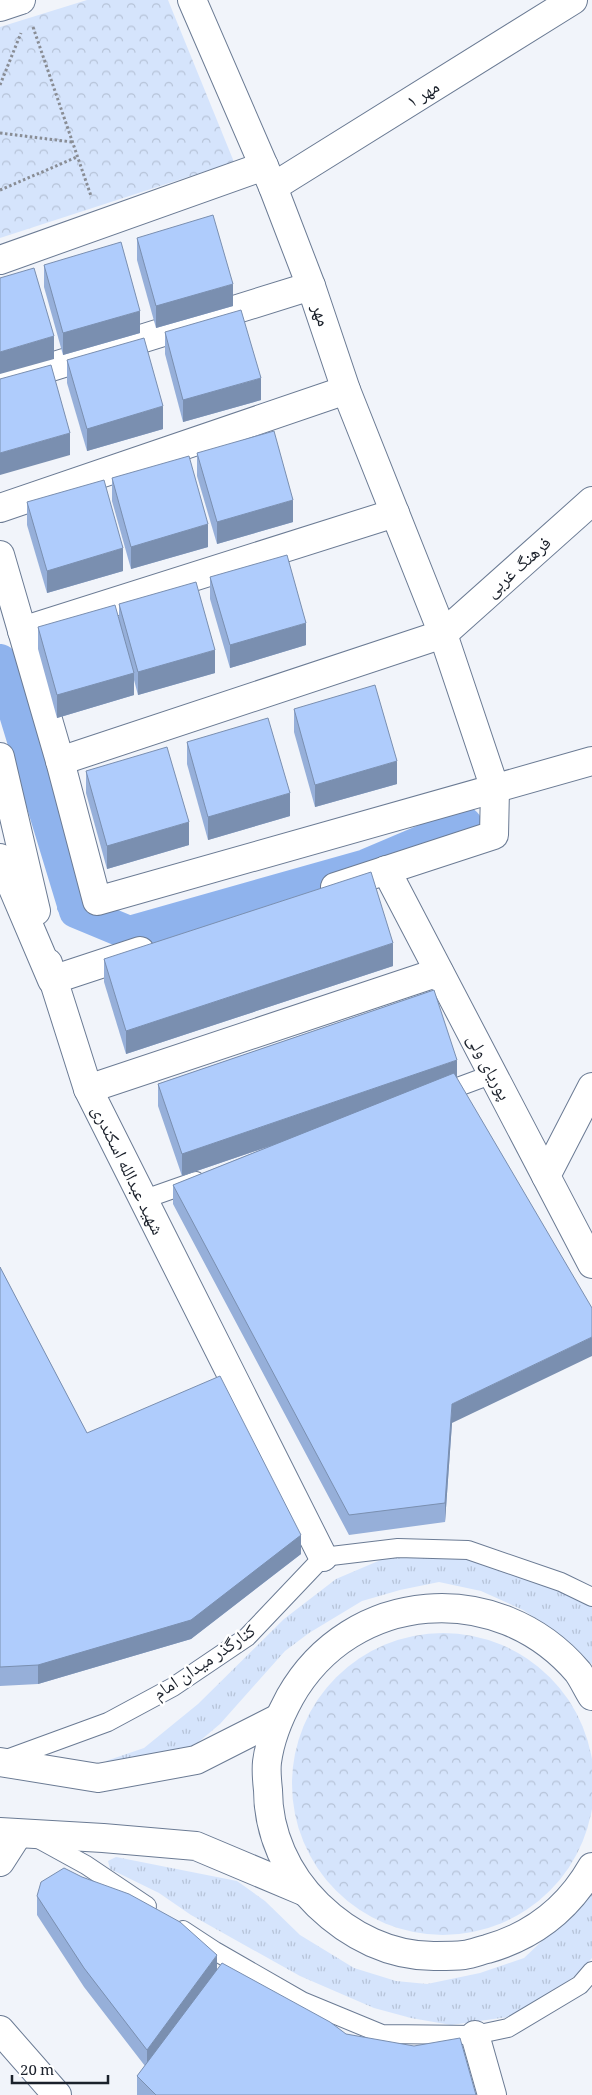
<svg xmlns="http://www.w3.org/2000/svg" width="592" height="2095" viewBox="0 0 592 2095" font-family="Georgia,'Noto Naskh Arabic',serif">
<defs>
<pattern id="grass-tufts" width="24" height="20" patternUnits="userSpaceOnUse" patternTransform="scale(1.25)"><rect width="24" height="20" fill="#d5e4fc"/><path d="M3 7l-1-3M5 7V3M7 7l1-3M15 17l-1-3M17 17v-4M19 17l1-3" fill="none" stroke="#b6c3d8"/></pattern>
<pattern id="forest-crowns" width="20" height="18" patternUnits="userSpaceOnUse" patternTransform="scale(1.25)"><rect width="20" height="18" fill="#d5e4fc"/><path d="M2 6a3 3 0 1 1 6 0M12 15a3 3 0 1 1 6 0" fill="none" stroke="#b6c3d8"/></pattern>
</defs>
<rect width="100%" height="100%" fill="#f1f4fa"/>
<g fill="url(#grass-tufts)">
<path d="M390,1556L467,1558L521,1575L592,1604V1664L581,1658L555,1631L523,1610L481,1591L439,1582L400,1590L362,1601L309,1633L285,1651L220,1724L183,1755L112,1768L106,1761L144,1748L198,1704L284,1619L336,1579Z"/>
<path d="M116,1857L237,1881L265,1901L300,1935L354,1968L396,1981L427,1984L480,1973L524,1958L560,1924L592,1888V1958L575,1976L544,1997L508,2017L451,2025L411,2018L374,2008L300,1976L191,1915L159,1893L110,1869L108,1861Z"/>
</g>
<g fill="url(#forest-crowns)">
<path d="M87,0H168L234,162L0,238V27Z"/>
<circle cx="443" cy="1784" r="151"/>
</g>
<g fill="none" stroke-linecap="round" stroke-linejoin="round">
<path stroke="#8fb3ed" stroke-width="10" d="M62,908L76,911"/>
<path stroke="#8fb3ed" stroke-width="34" d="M0,661L76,911L129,933L366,866L465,824"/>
<defs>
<g id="lane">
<path d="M439,1094L493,1074"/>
<path d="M142,1200L196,1181"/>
<path d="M4,1760L108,1722L173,1687L247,1637L323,1557L398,1548L468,1550L561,1582L592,1597"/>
<path d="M35,1837L86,1865L147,1906"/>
<path d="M183,1930L215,1951L302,2001L382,2034L475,2035L508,2028L580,1985L592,1971"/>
</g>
<g id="street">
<path d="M192,0L273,187L311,286L346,390L443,634L495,789L494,835L335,887"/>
<path d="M0,7L21,0"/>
<path d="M273,187L573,0"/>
<path d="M0,260L264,166"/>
<path d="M0,383L311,286"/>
<path d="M0,508L346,390"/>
<path d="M0,555L60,761L97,901L592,761"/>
<path d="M22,631L395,513"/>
<path d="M0,757L36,911"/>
<path d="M60,761L443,634L592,501"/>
<path d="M0,858L52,980L140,951"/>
<path d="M386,870L592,1264"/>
<path d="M48,963L88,1089L323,1557"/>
<path d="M88,1089L439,972"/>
<path d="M546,1176L592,1087"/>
<path d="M475,2035L492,2095"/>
</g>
<g id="secondary">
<path d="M592,1696C587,1688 583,1679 578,1672C498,1578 351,1589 290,1697C279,1717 270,1739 267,1762C266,1771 267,1781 268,1790C268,1833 287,1875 318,1905C350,1936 391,1957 437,1956C446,1956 455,1956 464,1955C472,1954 479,1951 487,1949C533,1936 568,1909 592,1867"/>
<path d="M0,1762L98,1778L196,1760L279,1718"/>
<path d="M0,1832L103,1838L196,1846L303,1891"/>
<path d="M0,1862L18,1834"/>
<path d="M0,2030L57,2095"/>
</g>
</defs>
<use href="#lane" stroke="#6b7b94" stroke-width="20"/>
<use href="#street" stroke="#6b7b94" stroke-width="30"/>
<use href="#secondary" stroke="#6b7b94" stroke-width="30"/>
<g stroke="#898d95" stroke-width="3" stroke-dasharray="2.5 2.5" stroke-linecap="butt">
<path d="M33,27L91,196"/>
<path d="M0,85L21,33"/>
<path d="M0,133L72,142"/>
<path d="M0,190L77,157"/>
</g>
<use href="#lane" stroke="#fff" stroke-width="18"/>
<use href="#street" stroke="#fff" stroke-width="28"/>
<use href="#secondary" stroke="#fff" stroke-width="28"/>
</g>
<g fill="#96afd9">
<path d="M137,238L233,306L156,328L137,260Z"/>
<path d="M44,265L140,333L63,355L44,287Z"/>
<path d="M165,332L261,400L183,422L165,354Z"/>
<path d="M67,360L163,429L87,451L67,383Z"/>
<path d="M197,453L293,522L217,544L197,476Z"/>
<path d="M112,478L208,547L131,569L112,501Z"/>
<path d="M27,502L123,571L47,593L27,525Z"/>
<path d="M210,577L306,645L230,668L210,599Z"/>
<path d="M119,604L215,673L138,695L134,680V695L57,718L38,649V627L119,619Z"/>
<path d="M294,709L397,784L315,807L294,732Z"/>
<path d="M187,742L290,816L208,840L187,764Z"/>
<path d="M86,771L189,845L107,869L86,793Z"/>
<path d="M104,959L393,966L126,1054L104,982Z"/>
<path d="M434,990L452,1423L445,1522L349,1535L173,1204V1185L270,1146L182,1176L158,1106V1084Z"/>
<path d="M0,1267L87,1433L301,1554L191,1639L38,1684L0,1686Z"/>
<path d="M37,1896L217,1970L346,2034L476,2095H137V2076L145,2066L84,1987L37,1915Z"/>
</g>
<g fill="#7a8fb0">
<path d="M233,284V306L156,328V306Z"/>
<path d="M140,311V333L63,355V333Z"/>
<path d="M54,336V359L0,374V352Z"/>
<path d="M261,378V400L183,422V400Z"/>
<path d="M163,406V429L87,451V429Z"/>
<path d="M70,433V455L0,475V453Z"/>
<path d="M293,500V522L217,544V522Z"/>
<path d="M208,524V547L131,569V547Z"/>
<path d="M123,548V571L47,593V571Z"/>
<path d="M306,623V645L230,668V645Z"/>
<path d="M215,650V673L138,695V672Z"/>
<path d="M134,673V695L57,718V695Z"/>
<path d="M397,761V784L315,807V785Z"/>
<path d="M290,793V816L208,840V817Z"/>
<path d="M189,822V845L107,869V846Z"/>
<path d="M393,943V966L126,1054V1031Z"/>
<path d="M457,1060V1082L182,1176V1154Z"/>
<path d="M592,1337V1356L452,1423L445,1522V1503L452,1404Z"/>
<path d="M301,1535V1554L191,1639L38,1684V1665Z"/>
<path d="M217,1955V1974L147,2069V2050Z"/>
</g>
<g fill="#afccfc" stroke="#7a8fb0">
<path d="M213,215L233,284L156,306L137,238Z"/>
<path d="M121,242L140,311L63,333L44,265Z"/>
<path d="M34,268L54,336L0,352V278Z"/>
<path d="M241,310L261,378L183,400L165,332Z"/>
<path d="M144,338L163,406L87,429L67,360Z"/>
<path d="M51,365L70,433L0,453V379Z"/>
<path d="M274,431L293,500L217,522L197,453Z"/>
<path d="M189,456L208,524L131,547L112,478Z"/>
<path d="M104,480L123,548L47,571L27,502Z"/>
<path d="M287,555L306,623L230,645L210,577Z"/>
<path d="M196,582L215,650L138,672L119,604Z"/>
<path d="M115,605L134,673L57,695L38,627Z"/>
<path d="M375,685L397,761L315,785L294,709Z"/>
<path d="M268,718L290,793L208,817L187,742Z"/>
<path d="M167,747L189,822L107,846L86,771Z"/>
<path d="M371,872L393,943L126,1031L104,959Z"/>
<path d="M434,990L457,1060L182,1154L158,1084Z"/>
<path d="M454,1073L592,1308V1337L452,1404L445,1503L349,1515L173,1185Z"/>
<path d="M0,1267L87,1433L220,1376L301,1535L191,1620L38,1665L0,1667Z"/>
<path d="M64,1868L82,1877L129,1894L180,1922L217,1955L147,2050L84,1968L37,1896L41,1882Z"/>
<path d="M222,1963L330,2022L346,2034L414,2046L460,2038L476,2095H156L137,2076Z"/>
</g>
<g text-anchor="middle" stroke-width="5" stroke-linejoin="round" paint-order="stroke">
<g font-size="18" fill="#1b212b" stroke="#fff">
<text transform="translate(423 94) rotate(-32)" y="6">مهر ۱</text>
<text transform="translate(321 315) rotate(71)" y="6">مهر</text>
<text transform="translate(518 567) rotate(-42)" y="6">فرهنگ غربی</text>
<text transform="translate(489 1067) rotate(62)" y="6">پوریای ولی</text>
<text transform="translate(128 1170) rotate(64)" y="6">شهید عبدالله اسکندری</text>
<text transform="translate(204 1662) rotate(-34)" y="6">کنارگذر میدان امام</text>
</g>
</g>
<path d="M12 2075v8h96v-8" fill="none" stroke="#1b212b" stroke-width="2.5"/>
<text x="20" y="2075" font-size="15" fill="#1b212b" stroke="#ffffff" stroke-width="4" paint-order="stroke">20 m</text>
</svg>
